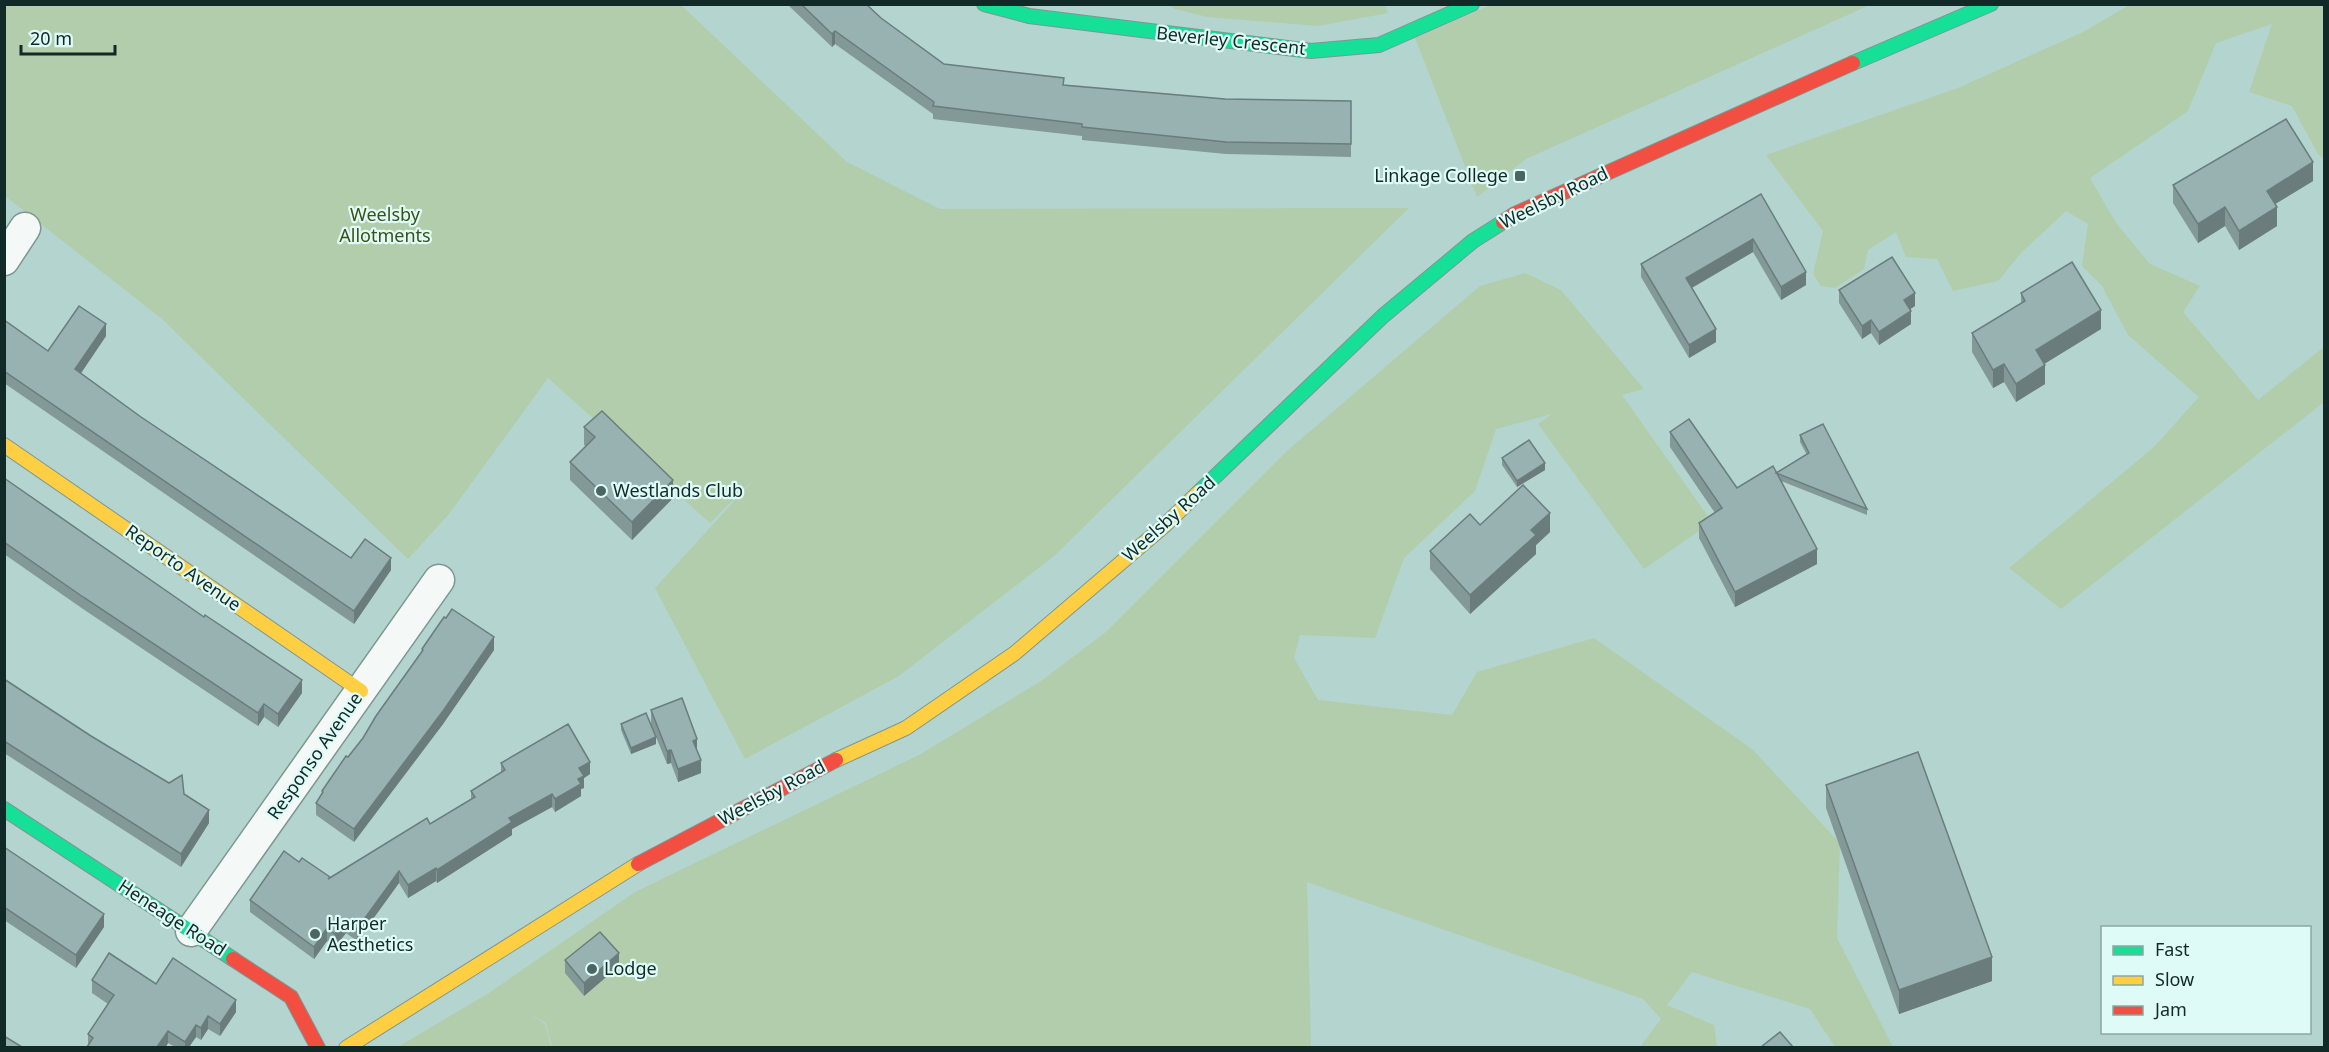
<svg xmlns="http://www.w3.org/2000/svg" width="2329" height="1052" viewBox="0 0 2329 1052" font-family="'Noto Sans',sans-serif">
<rect width="100%" height="100%" fill="#b4d4cf"/>
<g fill="#b2cdab">
<path d="M2131,4L2324,5V159L2318,154L2292,106L2249,92L2272,24L2216,43L2188,111L2090,178L2116,223L2150,264L2200,286L2183,312L2258,400L2324,347V402L2061,609L2009,568L2154,447L2199,397L2128,335L2102,286L2082,266L2088,224L2066,211L2021,253L1998,281L1953,291L1937,259L1906,257L1896,232L1868,250L1864,269L1835,288L1821,286L1813,274L1823,231L1766,155L1958,88L2083,32Z"/>
<path d="M4,5H681L847,162L940,209L1409,208L1054,556L899,676L745,759L655,588L758,475L710,523L548,378L449,514L408,559L161,318L5,196Z"/>
<path d="M1385,5L1388,13L1318,26L1207,17L1175,9L1169,5Z"/>
<path d="M1491,5H1870L1526,159L1477,197L1415,38Z"/>
<path d="M1525,273L1561,290L1644,389L1622,395L1712,522L1644,569L1538,424L1552,414L1496,429L1475,491L1404,558L1375,638L1300,635L1294,658L1318,700L1452,715L1477,672L1594,638L1752,749L1840,843L1837,938L1893,1047H1835L1810,1009L1692,972L1667,1005L1714,1025L1717,1047H1640L1661,1019L1643,999L1307,882L1311,1047L552,1048L546,1023L528,1013L545,1024L551,1047L396,1048L489,993L635,892L919,755L1041,681L1106,632L1288,450L1480,286Z"/>
</g>
<g fill="none" stroke-linecap="round" stroke-linejoin="round">
<defs>
<g id="street">
<path d="M4,260L25,228"/>
<path d="M191,931L439,580"/>
</g>
<g id="fast">
<path d="M984,4L1029,16L1311,51L1379,45L1472,4"/>
<path d="M1853,63L1991,4"/>
<path d="M1199,492L1383,316L1473,241L1503,222"/>
<path d="M4,809L233,959"/>
</g>
<g id="slow">
<path d="M4,445L361,691"/>
<path d="M836,760L906,728L1015,653L1164,526L1199,492"/>
<path d="M346,1048L638,864"/>
</g>
<g id="jam">
<path d="M1503,222L1515,214L1853,63"/>
<path d="M638,864L836,760"/>
<path d="M233,959L291,997L318,1048"/>
</g>
</defs>
<use href="#street" stroke="#7d9692" stroke-width="33"/>
<use href="#fast" stroke="#7d9692" stroke-width="16"/>
<use href="#slow" stroke="#7d9692" stroke-width="16"/>
<use href="#jam" stroke="#7d9692" stroke-width="16"/>
<use href="#street" stroke="#f4f9f8" stroke-width="30"/>
<use href="#fast" stroke="#16e098" stroke-width="14"/>
<use href="#slow" stroke="#ffcf43" stroke-width="14"/>
<use href="#jam" stroke="#f24e42" stroke-width="14"/>
</g>
<g fill="#839998">
<path d="M787,4H866L881,18L944,64L1064,85L1225,99L1351,101V157L1226,154L1082,140V136L933,119V114L835,44L832,47Z"/>
<path d="M2313,181L2275,204L2277,226L2239,250L2225,226L2198,243L2173,203V185Z"/>
<path d="M1761,194L1806,285L1781,300L1753,252L1692,288L1716,342L1689,358L1641,277V264Z"/>
<path d="M1839,290L1915,306L1910,309L1911,324L1879,345L1871,333L1862,339L1839,303Z"/>
<path d="M2021,293L2101,329L2044,364L2045,384L2016,402L2004,382L1993,388L1972,352V333L2021,303Z"/>
<path d="M4,320L48,351L106,336L81,373L141,417L351,558L391,570L354,624L4,383Z"/>
<path d="M584,427L673,498L632,540L570,480V462L586,446L584,445Z"/>
<path d="M1670,432L1737,488L1777,472L1807,455L1800,442V435L1867,509V515L1781,481L1817,564L1735,607L1699,538V523L1715,513L1670,447Z"/>
<path d="M1502,458L1545,470L1517,487L1502,465Z"/>
<path d="M4,478L302,693L278,727L264,717L258,726L83,609L4,554Z"/>
<path d="M1480,525L1550,532L1536,545V554L1470,614L1430,569V551Z"/>
<path d="M422,649L494,650L443,724L354,842L316,815V803L322,795V791L363,738L422,652Z"/>
<path d="M4,679L91,736L169,783L184,794L209,823L181,867L4,753Z"/>
<path d="M651,710L697,751L701,773L678,782L671,763L667,764L656,737V744L631,754L621,730V724L651,723Z"/>
<path d="M501,763L590,774L584,778V788L581,789V796L555,812L552,807L512,829V835L437,883L436,881L408,898L399,883L357,941L346,933L335,947L327,941L314,959L250,912V900L299,862L330,878L430,824L471,799V791L501,773Z"/>
<path d="M1826,785L1992,981L1899,1014L1826,808Z"/>
<path d="M4,847L104,927L76,968L4,920Z"/>
<path d="M565,960L619,966L584,996L565,973Z"/>
<path d="M92,980L156,984L236,1012L220,1036L208,1029L201,1040L196,1037L189,1047H175L168,1043L88,1046V1034L108,1004L92,993Z"/>
</g>
<g fill="#6a7d7c">
<path d="M835,31V44L832,47V34Z"/>
<path d="M2313,162V181L2267,209V191Z"/>
<path d="M2225,207V226L2198,243V224Z"/>
<path d="M2277,207V226L2239,250V231Z"/>
<path d="M1753,239V252L1686,291V278Z"/>
<path d="M1806,272V285L1781,300V287Z"/>
<path d="M1915,293V306L1904,313V300Z"/>
<path d="M2101,310V329L2036,369V350Z"/>
<path d="M1911,311V324L1879,345V332Z"/>
<path d="M1871,320V333L1862,339V326Z"/>
<path d="M106,324V336L75,382V369Z"/>
<path d="M1716,329V342L1689,358V345Z"/>
<path d="M2004,364V382L1993,388V370Z"/>
<path d="M2045,365V384L2016,402V384Z"/>
<path d="M1545,463V470L1517,487V481Z"/>
<path d="M673,480V498L632,540V522Z"/>
<path d="M1550,513V532L1536,545V554L1470,614V595L1531,530Z"/>
<path d="M1817,549V564L1735,607V592Z"/>
<path d="M391,558V570L354,624V611Z"/>
<path d="M494,637V650L443,724L354,842V829Z"/>
<path d="M302,680V693L278,727V714Z"/>
<path d="M264,704V717L258,726V713Z"/>
<path d="M656,737V744L631,754V748Z"/>
<path d="M697,739V752L693,741Z"/>
<path d="M671,750V763L667,764V751Z"/>
<path d="M701,760V773L678,782V769Z"/>
<path d="M590,762V774L584,778V788L581,789V796L555,812V799L579,768Z"/>
<path d="M552,794V807L512,829V835L437,883V870L509,818Z"/>
<path d="M209,810V823L181,867V854Z"/>
<path d="M436,868V881L408,898V885Z"/>
<path d="M399,871V883L357,941V929Z"/>
<path d="M104,914V927L76,968V955Z"/>
<path d="M346,920V933L335,947V934Z"/>
<path d="M327,928V941L314,959V947Z"/>
<path d="M619,953V966L584,996V983Z"/>
<path d="M1992,957V981L1899,1014V990Z"/>
<path d="M236,1000V1012L220,1036V1024Z"/>
<path d="M208,1016V1029L201,1040V1028Z"/>
<path d="M196,1025V1037L189,1047H185V1042Z"/>
<path d="M168,1031V1043L166,1047H157Z"/>
</g>
<g fill="#98b2b1" stroke="#6a7d7c" stroke-width="1.5">
<path d="M801,4H866L881,18L944,64L1064,78L1063,85L1225,99L1351,101V144L1226,142L1082,127V124L933,106L934,102L835,31L832,34Z"/>
<path d="M2286,119L2313,162L2267,191L2277,207L2239,231L2225,207L2198,224L2173,185Z"/>
<path d="M1761,194L1806,272L1781,287L1753,239L1686,278L1716,329L1689,345L1641,264Z"/>
<path d="M1892,257L1915,293L1904,300L1911,311L1879,332L1871,320L1862,326L1839,290Z"/>
<path d="M2072,262L2101,310L2036,350L2045,365L2016,384L2004,364L1993,370L1972,333L2025,301L2021,293Z"/>
<path d="M79,306L106,324L75,369L141,417L351,558L365,539L391,558L354,611L4,371V320L48,351Z"/>
<path d="M602,411L673,480L632,522L570,462L595,437L584,427Z"/>
<path d="M1689,419L1737,488L1773,466L1817,549L1735,592L1699,523L1722,508L1670,432Z"/>
<path d="M1823,424L1867,509L1776,473L1809,453L1800,435Z"/>
<path d="M1529,440L1545,463L1517,481L1502,458Z"/>
<path d="M4,478L204,617L205,615L302,680L278,714L264,704L258,713L83,597L4,542Z"/>
<path d="M1523,485L1550,513L1531,530L1536,535L1470,595L1430,551L1470,514L1480,525Z"/>
<path d="M452,609L494,637L443,711L354,829L316,803L323,792L322,791L346,756L348,757L363,738L376,716L423,650L422,649L444,617L446,618Z"/>
<path d="M4,679L91,736L169,783L182,775L184,794L209,810L181,854L4,741Z"/>
<path d="M682,698L697,739L693,741L701,760L678,769L671,750L667,751L651,710Z"/>
<path d="M646,713L656,737L631,748L621,724Z"/>
<path d="M568,724L590,762L579,768L584,776L578,779L581,784L555,799L552,794L509,818L512,822L437,870L436,868L408,885L399,871L357,929L346,920L335,934L327,928L314,947L250,900L284,851L299,862L302,858L330,877L328,879L427,818L430,824L475,797L471,791L505,770L501,763Z"/>
<path d="M1918,752L1992,957L1899,990L1826,785Z"/>
<path d="M4,847L104,914L76,955L4,907Z"/>
<path d="M600,932L619,953L584,983L565,960Z"/>
<path d="M109,953L156,984L173,958L236,1000L220,1024L208,1016L201,1028L196,1025L185,1042L168,1031L157,1047H87L93,1038L88,1034L114,995L92,980Z"/>
<path d="M1780,1032L1793,1047H1761Z"/>
<path d="M4,1036L22,1047H4Z"/>
</g>
<g fill="#4b6662" stroke="#dffbf7" stroke-width="2">
<rect x="1514" y="170" width="12" height="12" rx="3"/>
<circle cx="601" cy="491" r="6"/>
<circle cx="315" cy="934" r="6"/>
<circle cx="592" cy="969" r="6"/>
</g>
<g text-anchor="middle" stroke-width="4.5" stroke-linejoin="round" paint-order="stroke">
<g font-size="18" fill="#122a27" stroke="#dffbf7">
<text transform="translate(1231 41) rotate(6)" y="6">Beverley Crescent</text>
<text transform="translate(1554 198) rotate(-26)" y="6">Weelsby Road</text>
<text transform="translate(1169 519) rotate(-42)" y="6">Weelsby Road</text>
<text transform="translate(183 568) rotate(35)" y="6">Reporto Avenue</text>
<text transform="translate(315 756) rotate(-55)" y="6">Responso Avenue</text>
<text transform="translate(772 793) rotate(-28)" y="6">Weelsby Road</text>
<text transform="translate(172 918) rotate(33)" y="6">Heneage Road</text>
</g>
<g font-size="18" fill="#122a27" stroke="#dffbf7" text-anchor="start">
<text x="1508" y="182" text-anchor="end">Linkage College</text>
<text x="613" y="497">Westlands Club</text>
<text x="327" y="930">Harper<tspan x="327" dy="21">Aesthetics</tspan></text>
<text x="604" y="975">Lodge</text>
</g>
<g font-size="18" fill="#3c4f15" stroke="#dffbf7">
<text x="385" y="221">Weelsby<tspan x="385" dy="21">Allotments</tspan></text>
</g>
</g>
<rect width="2329" height="1052" fill="none" stroke="#122a27" stroke-width="12"/>
<rect x="2101" y="926" width="210" height="108" fill="#dffbf7" stroke="#8da7a4" stroke-width="1.5"/>
<rect x="2113" y="946" width="30" height="9" fill="#16e098" stroke="#8da7a4" stroke-width="1.5"/>
<text x="2155" y="956" font-size="18" fill="#122a27">Fast</text>
<rect x="2113" y="976" width="30" height="9" fill="#ffcf43" stroke="#8da7a4" stroke-width="1.5"/>
<text x="2155" y="986" font-size="18" fill="#122a27">Slow</text>
<rect x="2113" y="1006" width="30" height="9" fill="#f24e42" stroke="#8da7a4" stroke-width="1.5"/>
<text x="2155" y="1016" font-size="18" fill="#122a27">Jam</text>
<path d="M21 45v9h94v-9" fill="none" stroke="#122a27" stroke-width="3"/>
<text x="30" y="45" font-size="18" fill="#122a27" stroke="#dffbf7" stroke-width="4.5" paint-order="stroke">20 m</text>
</svg>
